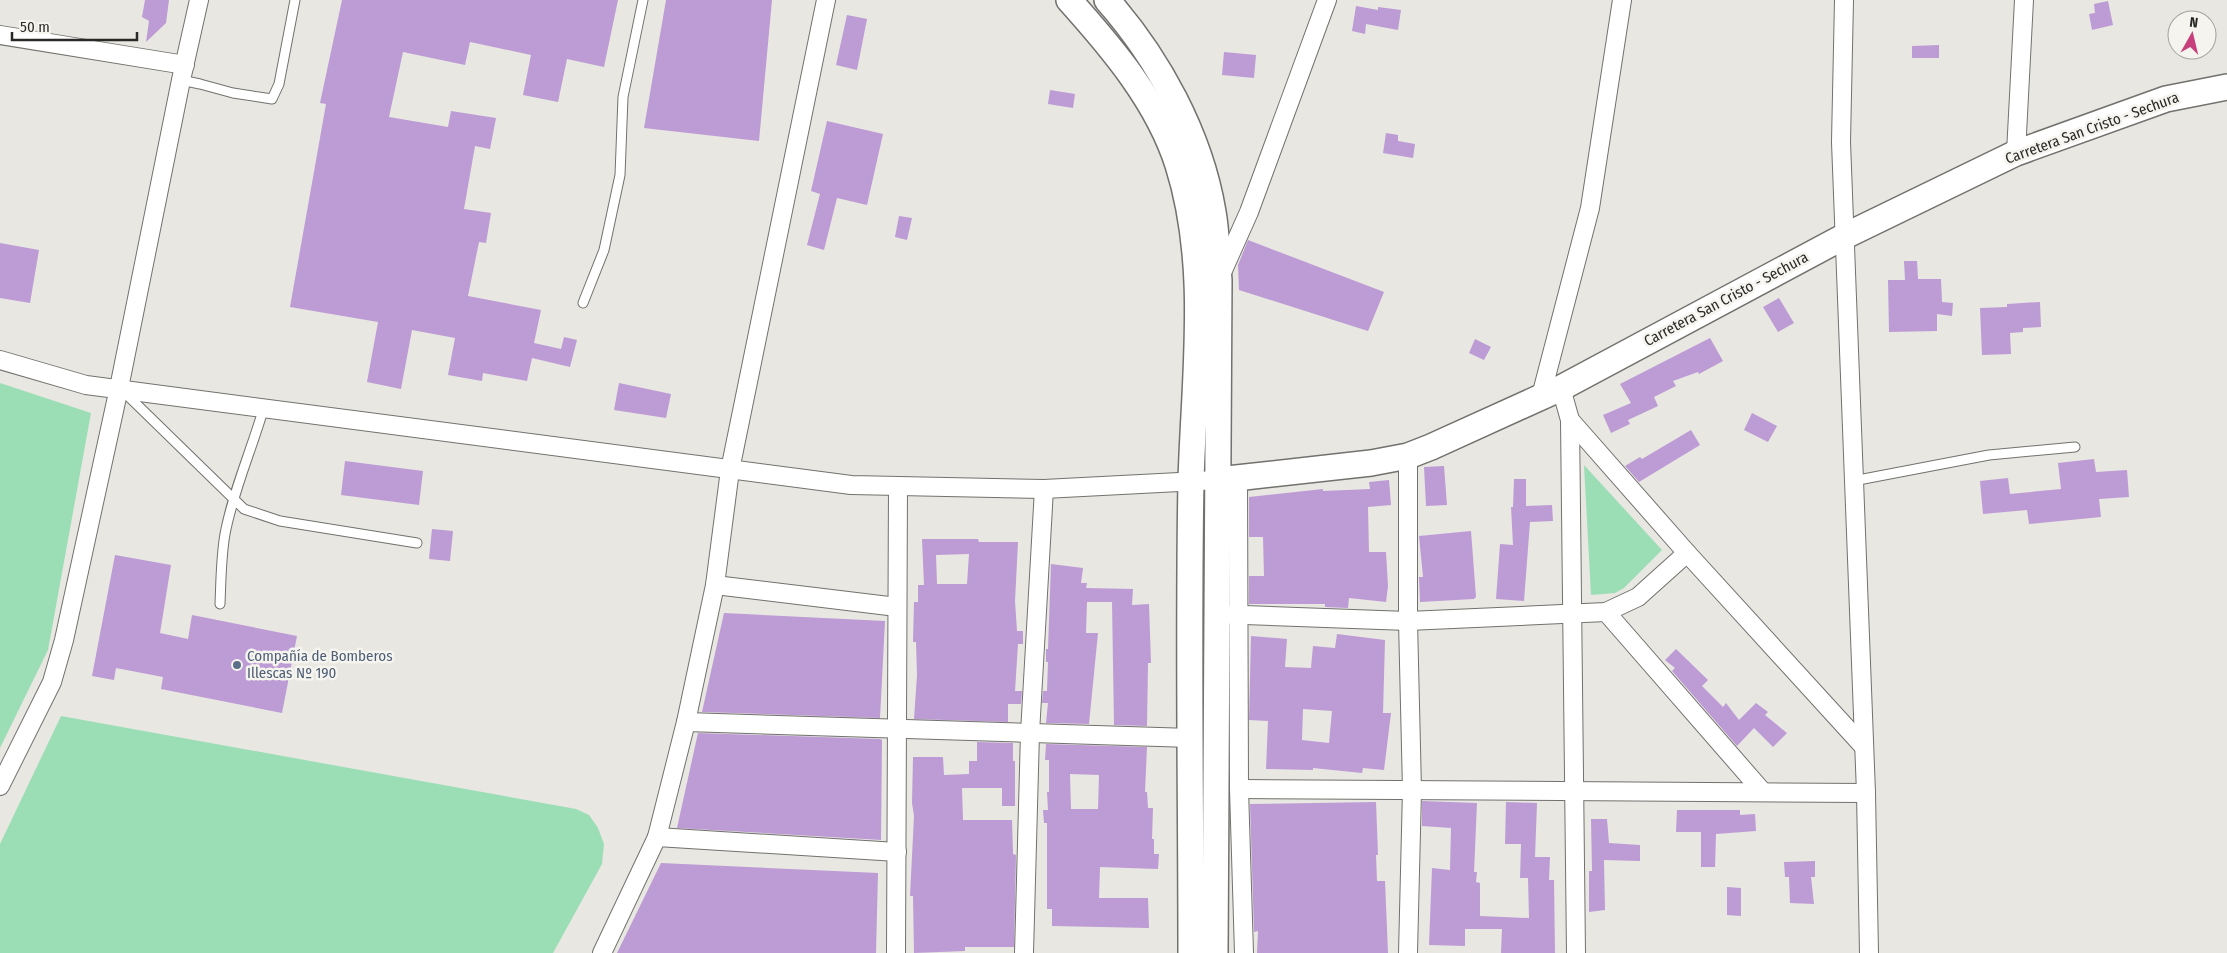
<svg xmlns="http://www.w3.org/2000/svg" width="2227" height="953" viewBox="0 0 2227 953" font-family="'Fira Sans Condensed',sans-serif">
<rect width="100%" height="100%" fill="#e8e7e2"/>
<g fill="#9bdeb6">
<path d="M0,383L91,413L48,650L0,748Z"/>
<path d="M1584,465L1662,550L1624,588L1615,593L1591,595Z"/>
<path d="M61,716L576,809L589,815L598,828L604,844L602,864L553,953H0V844Z"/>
</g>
<g fill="#bd9bd5" fill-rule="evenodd">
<path d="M145,0H169L166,23L146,42L149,21L142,17Z"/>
<path d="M342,0H618L604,67L567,59L558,102L523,95L531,55L470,42L465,65L403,52L389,117L448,127L451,111L496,118L490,149L475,146L464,209L491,213L486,243L479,242L468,296L541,310L534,343L561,349L564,337L577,340L570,367L532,358L527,381L483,373L482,381L448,375L455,338L412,330L401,389L367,382L378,322L290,307L326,104L320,103Z"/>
<path d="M666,0H772L759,141L644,128Z"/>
<path d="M2108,1L2113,25L2092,30L2089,14L2095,13L2094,4Z"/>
<path d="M1356,6L1378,10V7L1401,10L1398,30L1366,24L1365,34L1352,31Z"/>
<path d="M847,15L867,19L857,70L836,65Z"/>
<path d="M1939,45V58H1912V46Z"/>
<path d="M1224,52L1256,55L1254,78L1222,75Z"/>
<path d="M1050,90L1075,94L1073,108L1048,104Z"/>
<path d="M827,121L883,134L867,205L837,198L824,250L807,245L820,194L811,191Z"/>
<path d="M1386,133L1398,135V141L1415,144L1413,158L1383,153Z"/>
<path d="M899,216L912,218L907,240L895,237Z"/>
<path d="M1248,240L1384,292L1368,331L1239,290L1238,265Z"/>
<path d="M0,243L39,250L30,303L0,298Z"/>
<path d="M1904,261H1917L1918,279H1941L1942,302L1953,303L1952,316L1937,314V331L1889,332L1888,280H1905Z"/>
<path d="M1779,298L1794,323L1778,332L1763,307Z"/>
<path d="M2040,302L2041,327L2023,328V332L2010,333L2011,354L1982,355L1980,308L2007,307V304Z"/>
<path d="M1710,338L1723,361L1699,374L1698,372L1673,381L1676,386L1654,397L1658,406L1628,420L1630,424L1611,433L1603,415L1631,403L1620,384Z"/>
<path d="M1475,339L1491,347L1484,360L1469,353Z"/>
<path d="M619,383L671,394L666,418L614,410Z"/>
<path d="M1752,413L1777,426L1768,442L1744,430Z"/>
<path d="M1691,430L1700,445L1639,482L1625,466L1640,457L1642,459Z"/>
<path d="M2094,459L2096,472L2127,470L2129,497L2099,499L2101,517L2029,524L2027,510L1983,514L1980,481L2008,478L2010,494L2061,489L2058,463Z"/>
<path d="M345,461L423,471L419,505L341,495Z"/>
<path d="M1444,466L1447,505L1426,506L1424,467Z"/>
<path d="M1514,479H1526V506L1552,505L1553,521L1530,522L1524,601L1496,599L1500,544L1513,545L1511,507H1513Z"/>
<path d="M1389,480L1391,505L1368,507L1369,552H1386L1388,586L1386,602L1349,598L1348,608L1325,607V604H1249V576H1264L1263,537H1249V497L1323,489V491L1370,489L1369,482Z"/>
<path d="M432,529L453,531L450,561L429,559Z"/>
<path d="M1471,531L1476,597L1474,599L1420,602L1419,577H1423L1419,536Z"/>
<path d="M922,539H978L979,542H1018L1015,601L1017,631H1023V644H1018L1015,691H1022L1021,704H1008V722L914,719L917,675L916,642H913L914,602H918V585H924ZM969,554L967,584H937L936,555Z"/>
<path d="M115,555L171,565L160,633L188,639L192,615L297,636L282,713L161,689L163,677L116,668L114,680L92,676Z"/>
<path d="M1051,564L1083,568L1081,583H1087L1086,588L1133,589L1132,605L1149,604L1151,663H1148L1147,726L1114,725L1112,602H1087L1086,633H1098L1089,724L1046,723L1048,703H1042L1043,691H1047L1048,662H1046V649H1048Z"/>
<path d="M724,613L885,621L880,718L702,712Z"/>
<path d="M1337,634L1385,640L1383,713H1391L1384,770L1363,768L1362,773L1313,768V770L1266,769L1268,721L1249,720L1251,636L1287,639L1285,667L1311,668L1313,646L1335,648ZM1303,709L1332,711L1329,743L1302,740Z"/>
<path d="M1676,649L1708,680L1702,686L1723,707L1726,703L1739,720L1756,703L1768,712L1765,715L1787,733L1773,747L1754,728L1737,746L1672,671L1675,668L1665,660Z"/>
<path d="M698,733L880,739L882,740L881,840L677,828Z"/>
<path d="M977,742L1013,743V761H1015V806H1002V788H962L963,820H1012L1013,854L1016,855L1014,947H965V951L914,953L913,896H910L914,816L912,803L913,757H943L944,775L969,774V761H977Z"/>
<path d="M1046,744L1147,747L1145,792H1147L1148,808H1153L1152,839H1154V854H1159L1158,869L1100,867L1099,898H1148L1149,928L1052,926V909H1047V823H1044L1043,810H1048L1047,792H1049V760H1045ZM1070,774L1099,775L1098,809H1071Z"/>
<path d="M1422,801L1477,803L1474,872H1477L1476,882L1480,883V916L1529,918L1528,878H1520L1521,844H1505L1506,802L1537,803L1535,857H1550L1549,880H1554L1555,953H1501L1502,929H1465V946L1429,945L1432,868L1450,870L1451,828L1422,826Z"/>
<path d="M1376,802L1378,855H1376L1377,881H1385L1388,953H1257L1258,931L1254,932L1250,804Z"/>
<path d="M1677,810H1740V815L1755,814L1756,831L1716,834L1715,867H1701V832H1676Z"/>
<path d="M1591,819H1607L1609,843L1640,845V861L1604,860L1605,910L1589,912V871H1592Z"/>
<path d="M1815,861V877H1811L1814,904L1790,903L1789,877H1785L1784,862Z"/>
<path d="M661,863L878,873L876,953H617Z"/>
<path d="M1727,887L1741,888V916L1727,915Z"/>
</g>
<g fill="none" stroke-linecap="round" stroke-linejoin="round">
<defs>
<g id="lane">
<path d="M181,80L200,84L233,93L272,99L279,84L295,0"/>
<path d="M583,303L604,250L620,175L623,97L643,0"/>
<path d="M125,393L244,509L280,521L417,543"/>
<path d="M1853,481L1989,455L2075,447"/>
<path d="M220,604C221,580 221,557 225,534C233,491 252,449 264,407"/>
</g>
<g id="street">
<path d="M1844,0L1841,142L1866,793L1869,953"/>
<path d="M0,35L185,65"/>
<path d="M2016,153L2024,0"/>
<path d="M1220,277L1249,212L1327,0"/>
<path d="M0,360L86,385L851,485L1044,489L1218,480"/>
<path d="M1561,388L1570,420L1576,953"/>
<path d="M1541,396L1590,208L1622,0"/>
<path d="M1570,420L1687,553L1864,747"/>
<path d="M1238,479L1239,789L1244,953"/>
<path d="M715,585L897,607"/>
<path d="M1606,612L1762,791"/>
<path d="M1216,614L1408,621L1606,612L1638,597L1687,553"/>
<path d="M686,722L1191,738"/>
<path d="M0,786L52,682L64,640L119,388L181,80L199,0"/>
<path d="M1239,789L1866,793"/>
<path d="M657,837L897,852"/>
<path d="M602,953L657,837L686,722L715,585L730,470L826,0"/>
<path d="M896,953L898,487"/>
<path d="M1024,953L1030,733L1044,489"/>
<path d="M1408,953L1412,790L1408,621V456"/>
</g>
<g id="secondary">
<path d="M1069,0C1112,48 1158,102 1178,165C1210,266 1194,376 1191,481C1188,638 1191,796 1191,953"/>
<path d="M1107,0C1158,58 1200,134 1213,212C1217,234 1217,258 1219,280L1215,953"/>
<path d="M1218,480L1371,463L1408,456L1431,447L1561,388L1845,236L2016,153L2166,99L2227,87"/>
</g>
</defs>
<use href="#lane" stroke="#72716d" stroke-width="11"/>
<use href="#street" stroke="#72716d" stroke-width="20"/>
<use href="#secondary" stroke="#72716d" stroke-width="28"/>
<use href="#lane" stroke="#fff" stroke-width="9"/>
<use href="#street" stroke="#fff" stroke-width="18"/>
<use href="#secondary" stroke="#fff" stroke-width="25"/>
</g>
<circle fill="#5c6f8a" stroke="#f6f4ef" stroke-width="2" cx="237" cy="665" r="5"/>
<g text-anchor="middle" stroke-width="5" stroke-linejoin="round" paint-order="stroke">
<g font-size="15" fill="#292927" stroke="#f6f4ef">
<text transform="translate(2092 128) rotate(-20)" y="5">Carretera San Cristo - Sechura</text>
<text transform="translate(1726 299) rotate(-28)" y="5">Carretera San Cristo - Sechura</text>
</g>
<g font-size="15" fill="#4e5e75" stroke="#f6f4ef" text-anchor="start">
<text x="247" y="661">Compañía de Bomberos<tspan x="247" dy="17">Illescas Nº 190</tspan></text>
</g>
</g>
<g transform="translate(2192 35) rotate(8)"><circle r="24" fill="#f6f4ef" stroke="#a4a39f"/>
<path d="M0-4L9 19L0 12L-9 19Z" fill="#c73f7b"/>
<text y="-8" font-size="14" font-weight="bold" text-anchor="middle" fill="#292927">N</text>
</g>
<path d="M12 32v8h125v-8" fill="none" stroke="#292927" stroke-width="2.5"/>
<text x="20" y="32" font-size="15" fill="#292927" stroke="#f6f4ef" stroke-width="4" paint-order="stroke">50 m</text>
</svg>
